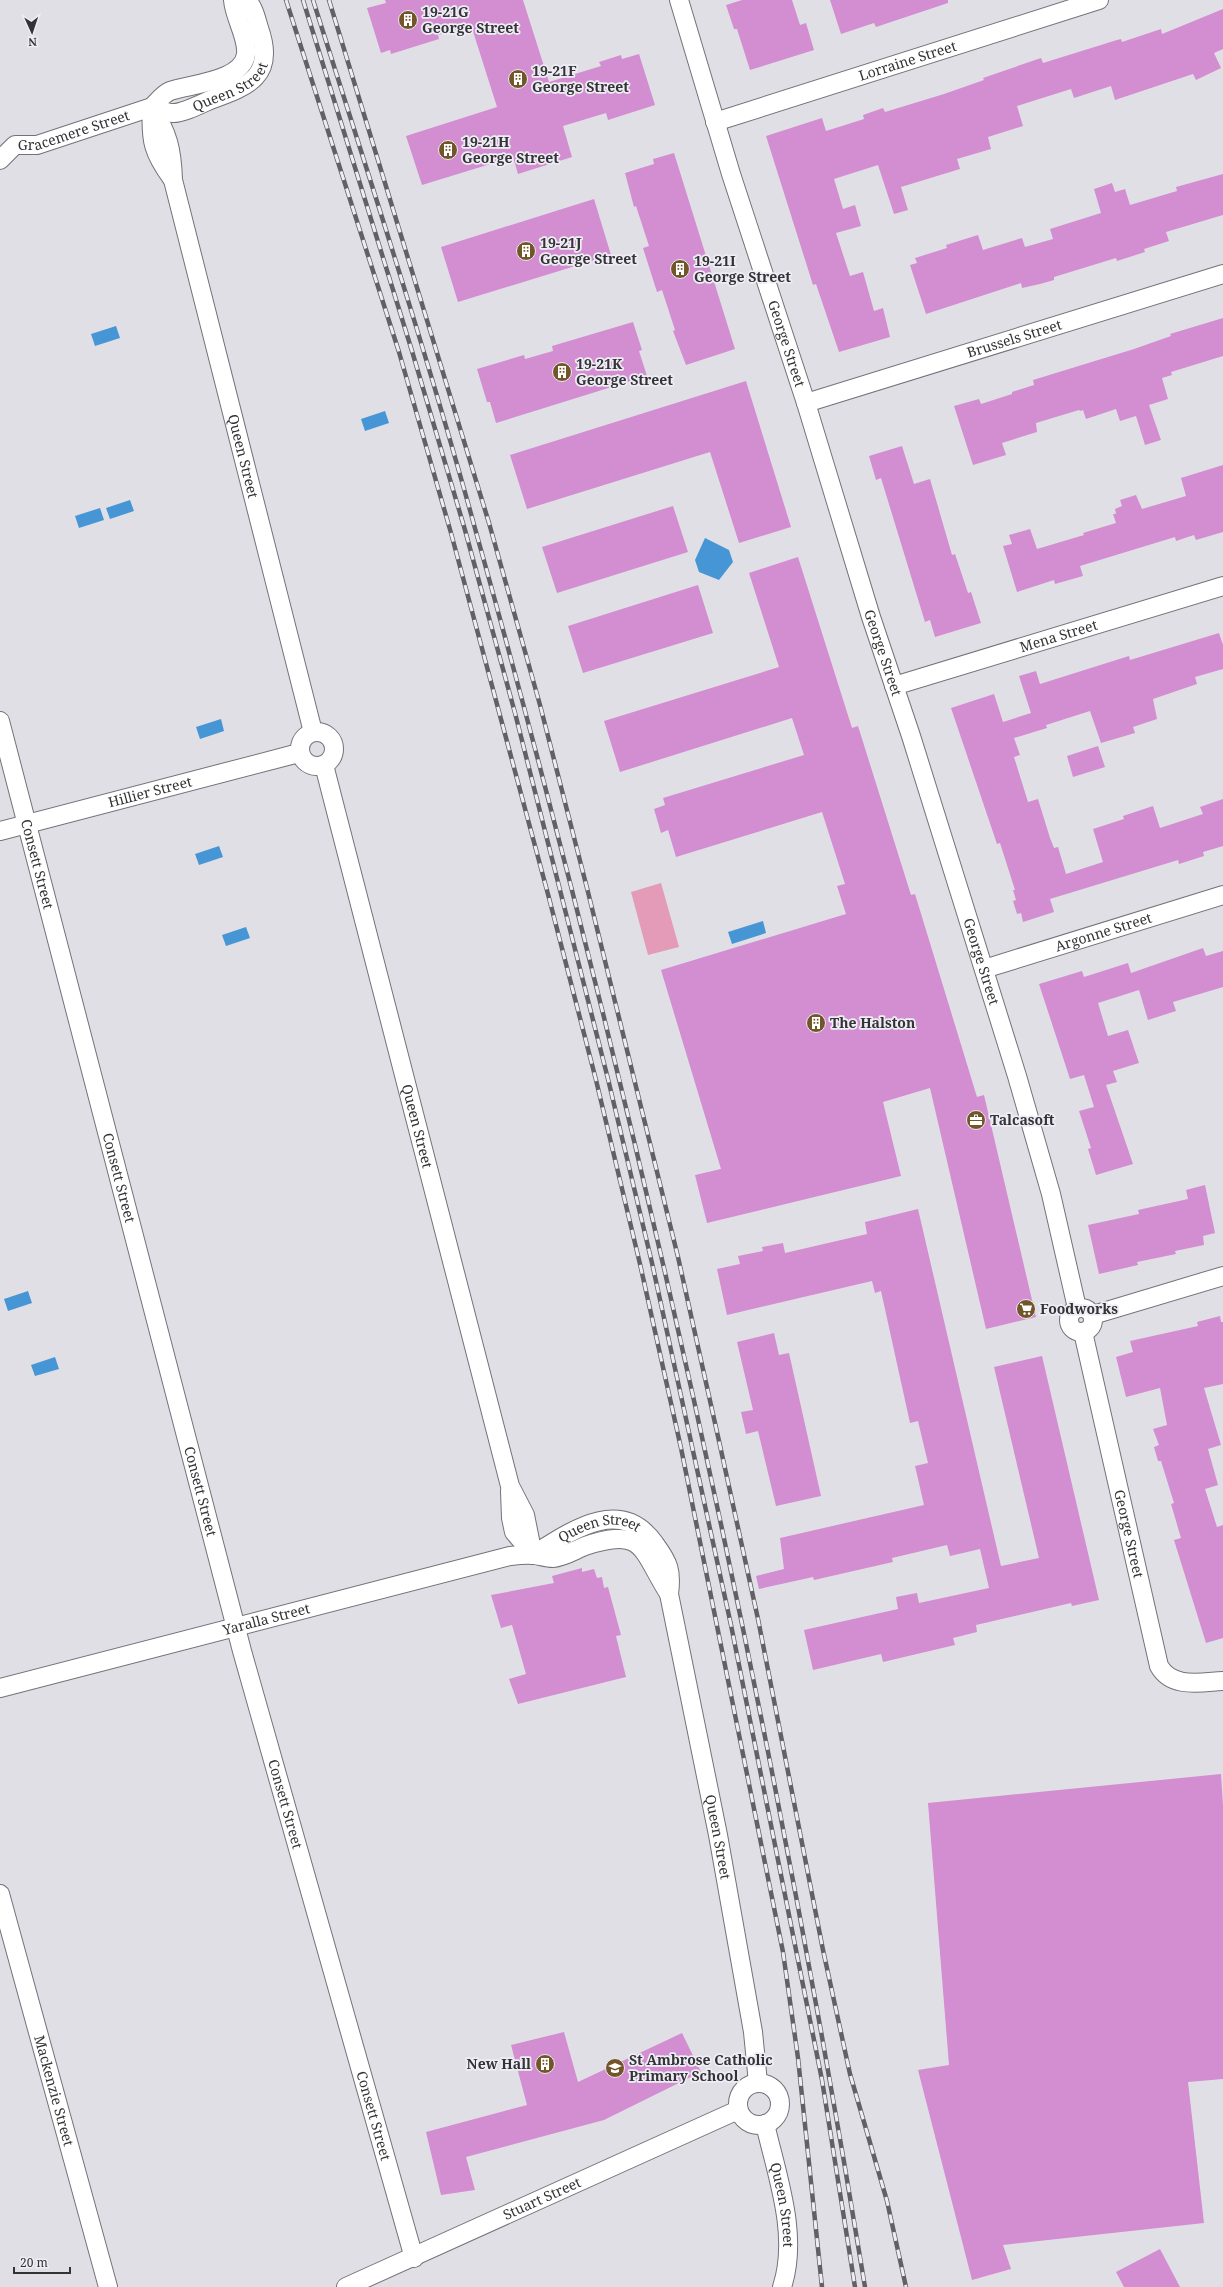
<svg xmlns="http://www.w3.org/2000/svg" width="1223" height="2287" viewBox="0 0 1223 2287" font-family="'Noto Serif',serif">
<rect width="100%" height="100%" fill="#e1dfe6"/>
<path fill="#e39bb7" d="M661,883L679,947L648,955L631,892Z"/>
<g fill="#4696d5">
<path d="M116,326L120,338L95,346L91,334Z"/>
<path d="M385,411L389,423L365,431L361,419Z"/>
<path d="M130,500L134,511L110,519L106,508Z"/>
<path d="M100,508L104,520L79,528L75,516Z"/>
<path d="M705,538L729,550L733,562L719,580L699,572L695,560Z"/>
<path d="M221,719L224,731L200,739L196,727Z"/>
<path d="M219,846L223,857L199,865L195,854Z"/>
<path d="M763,921L766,933L732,944L728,932Z"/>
<path d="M246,927L250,938L226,946L222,935Z"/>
<path d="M28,1291L32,1303L8,1311L4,1299Z"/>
<path d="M55,1357L59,1369L35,1376L31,1365Z"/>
</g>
<g fill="#d38dd1">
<path d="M385,0H523L549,82L601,66L599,62L621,55L622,59L639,54L655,105L608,120L606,113L563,126L572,157L518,174L513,157L422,185L406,136L497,107L471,25L438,35L439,39L391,54L390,50L381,53L367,8L386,3Z"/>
<path d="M742,0H792L800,25L806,23L814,50L750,70L737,29H734L726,5Z"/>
<path d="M830,0H948V3L876,27L874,23L841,34Z"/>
<path d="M1223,9V49L1214,53L1221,68L1196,80L1193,74L1115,100L1111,86L1074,98L1071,89L1017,106L1023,126L988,137L991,149L957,159L960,169L901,187L908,210L894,214L878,165L834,179L843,209L855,205L861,226L836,233L850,276L863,272L874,311L883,308L890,337L839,352L816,284L813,285L766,136L822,118L826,131L864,119L863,115L883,108L885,112L944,94L984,80L983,78L1041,58L1043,63L1117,40L1121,39L1122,42L1161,29L1162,34Z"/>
<path d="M674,153L735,349L686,365L673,331L675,330L662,290L657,292L643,248L649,246L636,206L634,207L625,173L654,164L653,159Z"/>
<path d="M1223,174V215L1166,232L1169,241L1144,249L1145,252L1117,261L1116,258L1054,277V280L1040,284L1022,288L1021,283L926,314L910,265L917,263L915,258L947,248L946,245L978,235L983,250L1022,238L1025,247L1053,239L1050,229L1101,213L1094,189L1112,183L1115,192L1125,189L1130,205L1177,191L1176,187Z"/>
<path d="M594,199L611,255L458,302L441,247Z"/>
<path d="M1223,318V356L1171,372L1172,375L1162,378L1168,399L1149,405L1161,440L1145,445L1136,416L1120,421L1116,409L1086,419L1083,410L1080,411L1079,410L1036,423L1037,432L1002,443L1006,455L973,465L954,406L979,399L981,404L1012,394V392L1034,385L1033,380L1134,349L1171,336L1170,334Z"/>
<path d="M633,322L642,350L639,351L647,376L496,423L490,402H487L477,369L524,355L525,359L553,351L552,346Z"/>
<path d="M746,381L791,527L739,543L710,452L527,509L510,455Z"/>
<path d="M902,446L914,484L930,479L952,555L955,554L968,593L971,592L981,623L935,637L930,620L925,622L881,478L876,480L869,456Z"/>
<path d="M1223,465V532L1196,540L1194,535L1176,541L1175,537L1080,566L1083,576L1055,584L1054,580L1017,592L1003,546L1012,544L1009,535L1030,529L1037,549L1084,535L1083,533L1116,523L1113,514H1116L1115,509L1122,506L1120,500L1136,495L1142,509L1186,496L1181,478Z"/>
<path d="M673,506L688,552L557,593L542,547Z"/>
<path d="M798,557L852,728L858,726L911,895L915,894L977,1097L984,1095L1036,1317L986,1329L930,1088L883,1102L901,1176L707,1223L695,1175L721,1169L661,970L846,914L837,886L845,884L822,812L676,857L668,830L661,833L654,809L665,805L663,798L804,755L792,718L620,772L604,721L779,667L749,573Z"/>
<path d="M698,585L713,633L583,673L568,626Z"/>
<path d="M1219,633L1223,645V669L1195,677L1197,684L1153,699L1157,719L1133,727L1135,733L1101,743L1090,711L1046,725L1047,728L1014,738L1020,755L1014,757L1028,802L1038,799L1050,838L1054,848L1058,847L1066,874L1103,862L1093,829L1124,819L1123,816L1153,806L1160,828L1203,814L1200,807L1223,799V846L1203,852L1204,856L1179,864L1178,860L1050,899L1054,912L1023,922L1021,913L1017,914L1013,901L1016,900L1013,890H1015L1000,843L997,844L951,708L994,694L1003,722L1031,713L1019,676L1036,671L1040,684L1129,656L1130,660Z"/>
<path d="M1098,746L1105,767L1073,777L1067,756Z"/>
<path d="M1203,948L1206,956L1223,951V987L1173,1002L1176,1011L1148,1020L1139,990L1098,1003L1108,1036L1128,1030L1139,1063L1113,1071L1117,1082L1106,1085L1133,1164L1096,1175L1088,1149L1091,1148L1079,1111L1094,1107L1084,1075L1070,1079L1039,984L1082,971L1084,977L1128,963L1131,973Z"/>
<path d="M1205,1185L1215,1233L1203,1236L1204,1245L1175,1251L1176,1254L1137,1262L1138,1265L1099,1274L1088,1225L1139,1214L1138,1210L1188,1199L1186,1190Z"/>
<path d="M918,1209L1001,1566L1039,1558L994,1367L1042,1356L1099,1600L1072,1606L1071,1603L976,1625L977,1632L953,1638L955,1645L883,1662L881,1654L813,1670L804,1630L898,1609L896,1597L917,1593L919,1603L989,1588L980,1549L950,1556L947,1545L892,1558L893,1562L814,1580L813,1577L759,1589L756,1576L784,1569L780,1538L924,1505L915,1466L928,1463L918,1421L910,1423L881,1291L875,1293L872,1281L727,1315L717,1269L740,1264L738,1256L763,1251L762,1247L783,1243L785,1253L867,1234L865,1222Z"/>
<path d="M1220,1316L1221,1322H1223V1384L1204,1388L1221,1445L1208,1449L1218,1485L1205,1489L1217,1527L1223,1525V1638L1206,1643L1174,1540L1181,1538L1171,1504L1174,1503L1161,1461H1158L1154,1447L1159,1445L1153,1429L1167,1425L1160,1388L1126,1397L1116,1357L1133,1352L1130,1341L1198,1326L1197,1322Z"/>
<path d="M774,1333L779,1355L789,1353L821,1496L776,1506L758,1431L746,1434L741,1412L753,1410L737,1342Z"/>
<path d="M582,1568V1572L594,1569L597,1578L602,1577L604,1588L608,1587L621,1635L616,1636L626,1677L518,1704L509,1679L526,1674L512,1625L501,1628L491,1595L554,1583L552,1576Z"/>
<path d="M1221,1774L1223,1806V2079L1188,2082L1204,2223L1003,2245L1011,2269L972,2280L918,2070L949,2065L928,1803Z"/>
<path d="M564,2032L578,2082L682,2033L701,2072L604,2120L466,2157L475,2190L441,2195L426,2132L527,2105L511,2045Z"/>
<path d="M1160,2249L1180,2287H1124L1116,2272Z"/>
</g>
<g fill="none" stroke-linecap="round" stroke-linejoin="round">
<defs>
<g id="street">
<path id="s1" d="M679,0L731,174L806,403L871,617L911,736L1017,1076L1051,1194L1077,1308"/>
<path id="s2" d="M152,107C168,134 172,149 173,180L313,732"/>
<path id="s3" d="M152,107C158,109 166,113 172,113C181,114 201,104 210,100C249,86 276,76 259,28C256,18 254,8 247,0"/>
<path id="s4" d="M715,122L1099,0"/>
<path id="s5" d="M0,160L15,145H37L152,107"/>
<path d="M173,180C153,153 150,141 152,107C157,102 163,94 170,91C191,84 243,81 246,54C248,38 234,17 233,0"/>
<path id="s6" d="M806,403L1223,274"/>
<path id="s7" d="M894,686L1223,586"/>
<path id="s8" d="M0,721L242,1651L414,2258"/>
<circle cx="317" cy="749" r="17"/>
<path id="s9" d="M324,765L510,1486L525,1515L533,1555"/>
<path id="s10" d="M0,831L299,753"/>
<path id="s11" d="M984,969L1223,895"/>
<circle cx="1081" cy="1320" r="12"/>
<path d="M1093,1315L1223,1276"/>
<path id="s12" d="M1083,1332L1159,1666C1172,1689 1201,1682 1223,1681"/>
<path d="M510,1491L511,1518L514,1532L531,1552"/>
<path id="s13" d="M533,1555C571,1531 621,1495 655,1544C669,1563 672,1571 669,1594L718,1835L753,2032L758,2083"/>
<path id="s14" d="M0,1688L510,1556C518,1555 527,1554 535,1555C541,1556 547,1558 553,1558C564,1557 575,1550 585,1546C645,1526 641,1550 669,1594"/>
<path id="s15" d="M0,1894L108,2287"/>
<circle cx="759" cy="2104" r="21"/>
<path id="s16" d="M765,2124C777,2176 799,2235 782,2287"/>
<path id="s17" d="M346,2287L738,2110"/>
</g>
</defs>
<use href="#street" stroke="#747279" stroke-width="20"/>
<use href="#street" stroke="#fff" stroke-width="18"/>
<defs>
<g id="rail">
<path d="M286,0L399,352L451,533L549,898L596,1080L640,1264L681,1448L783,1952L798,2058L822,2287"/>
<path d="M303,0L412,351L465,530L515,713L608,1079L652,1263L731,1625L822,2080L855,2287"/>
<path d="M313,0C369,177 427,353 476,532C638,1111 768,1694 865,2287"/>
<path d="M329,0L489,523L540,705L587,888L678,1257L719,1441L758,1619L823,1950L850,2074L887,2201L906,2287"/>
</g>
</defs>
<use href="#rail" stroke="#616064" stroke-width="4.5"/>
<use href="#rail" stroke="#eeecf4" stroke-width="3" stroke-dasharray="9" stroke-linecap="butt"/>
</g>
<defs>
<symbol id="building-disc" viewBox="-11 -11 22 22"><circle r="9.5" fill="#725629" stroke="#eeecf4"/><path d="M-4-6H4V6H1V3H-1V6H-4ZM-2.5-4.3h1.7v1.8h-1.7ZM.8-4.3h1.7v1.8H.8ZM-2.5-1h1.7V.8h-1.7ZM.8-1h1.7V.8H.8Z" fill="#fff"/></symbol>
<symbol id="office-disc" viewBox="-11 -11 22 22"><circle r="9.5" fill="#725629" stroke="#eeecf4"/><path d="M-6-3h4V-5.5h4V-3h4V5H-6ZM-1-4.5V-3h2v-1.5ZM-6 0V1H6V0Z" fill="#fff"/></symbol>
<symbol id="supermarket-disc" viewBox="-11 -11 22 22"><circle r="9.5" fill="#725629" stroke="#eeecf4"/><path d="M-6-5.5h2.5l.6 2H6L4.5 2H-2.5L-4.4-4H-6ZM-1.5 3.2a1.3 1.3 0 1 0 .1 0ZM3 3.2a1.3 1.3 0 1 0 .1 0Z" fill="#fff"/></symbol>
<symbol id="school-disc" viewBox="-11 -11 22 22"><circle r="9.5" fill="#725629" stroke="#eeecf4"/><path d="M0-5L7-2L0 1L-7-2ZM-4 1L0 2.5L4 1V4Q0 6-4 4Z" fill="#fff"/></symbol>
</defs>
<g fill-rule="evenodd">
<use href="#building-disc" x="397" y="9" width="22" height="22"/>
<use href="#building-disc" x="507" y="68" width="22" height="22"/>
<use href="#building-disc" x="437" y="139" width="22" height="22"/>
<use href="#building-disc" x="515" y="240" width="22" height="22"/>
<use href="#building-disc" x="669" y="258" width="22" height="22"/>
<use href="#building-disc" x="551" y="361" width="22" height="22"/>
<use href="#building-disc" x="805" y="1012" width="22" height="22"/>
<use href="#office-disc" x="965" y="1109" width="22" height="22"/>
<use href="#supermarket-disc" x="1015" y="1298" width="22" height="22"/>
<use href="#building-disc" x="534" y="2053" width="22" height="22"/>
<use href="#school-disc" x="604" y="2057" width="22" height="22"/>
</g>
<g text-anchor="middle" stroke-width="3.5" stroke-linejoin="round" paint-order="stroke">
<g font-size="14" font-weight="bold" fill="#333235" stroke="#eeecf4" text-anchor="start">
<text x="422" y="17">19-21G<tspan x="422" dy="16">George Street</tspan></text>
<text x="532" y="76">19-21F<tspan x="532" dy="16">George Street</tspan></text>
<text x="462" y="147">19-21H<tspan x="462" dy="16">George Street</tspan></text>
<text x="540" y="248">19-21J<tspan x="540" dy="16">George Street</tspan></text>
<text x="694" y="266">19-21I<tspan x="694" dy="16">George Street</tspan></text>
<text x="576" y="369">19-21K<tspan x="576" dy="16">George Street</tspan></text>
<text x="830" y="1028">The Halston</text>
<text x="990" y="1125">Talcasoft</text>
<text x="1040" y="1314">Foodworks</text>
<text x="629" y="2065">St Ambrose Catholic<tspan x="629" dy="16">Primary School</tspan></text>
<text x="531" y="2069" text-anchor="end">New Hall</text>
</g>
<g font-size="14" fill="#333235" stroke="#eeecf4">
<text dy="5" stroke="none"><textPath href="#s4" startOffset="202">Lorraine Street</textPath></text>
<text dy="5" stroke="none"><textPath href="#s3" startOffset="86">Queen Street</textPath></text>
<text dy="5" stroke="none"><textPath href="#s5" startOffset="82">Gracemere Street</textPath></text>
<text dy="5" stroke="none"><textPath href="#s6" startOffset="218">Brussels Street</textPath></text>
<text dy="5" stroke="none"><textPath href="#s1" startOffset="360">George Street</textPath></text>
<text dy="5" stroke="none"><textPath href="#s2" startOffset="362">Queen Street</textPath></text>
<text dy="5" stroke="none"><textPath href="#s7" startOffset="172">Mena Street</textPath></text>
<text dy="5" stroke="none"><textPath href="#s1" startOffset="684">George Street</textPath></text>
<text dy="5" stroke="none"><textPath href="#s10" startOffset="155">Hillier Street</textPath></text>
<text dy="5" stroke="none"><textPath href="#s8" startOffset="148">Consett Street</textPath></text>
<text dy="5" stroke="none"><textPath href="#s11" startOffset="125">Argonne Street</textPath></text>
<text dy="5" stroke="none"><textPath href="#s1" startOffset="1008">George Street</textPath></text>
<text dy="5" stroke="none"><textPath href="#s9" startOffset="373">Queen Street</textPath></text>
<text dy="5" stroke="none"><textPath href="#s8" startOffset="472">Consett Street</textPath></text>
<text dy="5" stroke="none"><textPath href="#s8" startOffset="796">Consett Street</textPath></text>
<text dy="5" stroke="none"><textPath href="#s12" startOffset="207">George Street</textPath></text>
<text dy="5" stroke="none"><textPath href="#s13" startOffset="74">Queen Street</textPath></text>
<text dy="5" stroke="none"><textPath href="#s14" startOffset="275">Yaralla Street</textPath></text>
<text dy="5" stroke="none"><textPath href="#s8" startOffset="1120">Consett Street</textPath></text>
<text dy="5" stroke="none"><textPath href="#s13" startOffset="441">Queen Street</textPath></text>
<text dy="5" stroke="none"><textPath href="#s15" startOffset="204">Mackenzie Street</textPath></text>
<text dy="5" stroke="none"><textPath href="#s8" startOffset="1444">Consett Street</textPath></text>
<text dy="5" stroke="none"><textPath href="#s17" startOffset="215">Stuart Street</textPath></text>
<text dy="5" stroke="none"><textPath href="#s16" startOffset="83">Queen Street</textPath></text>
</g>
</g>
<g transform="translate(32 32) rotate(177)" stroke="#eeecf4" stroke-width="3" paint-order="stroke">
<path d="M0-3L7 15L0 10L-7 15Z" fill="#333235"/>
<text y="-6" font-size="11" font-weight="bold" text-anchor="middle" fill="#333235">N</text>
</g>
<path d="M14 2267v6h56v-6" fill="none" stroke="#333235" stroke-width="2"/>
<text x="20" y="2267" font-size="12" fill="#333235" stroke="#eeecf4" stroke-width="3" paint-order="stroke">20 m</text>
</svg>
